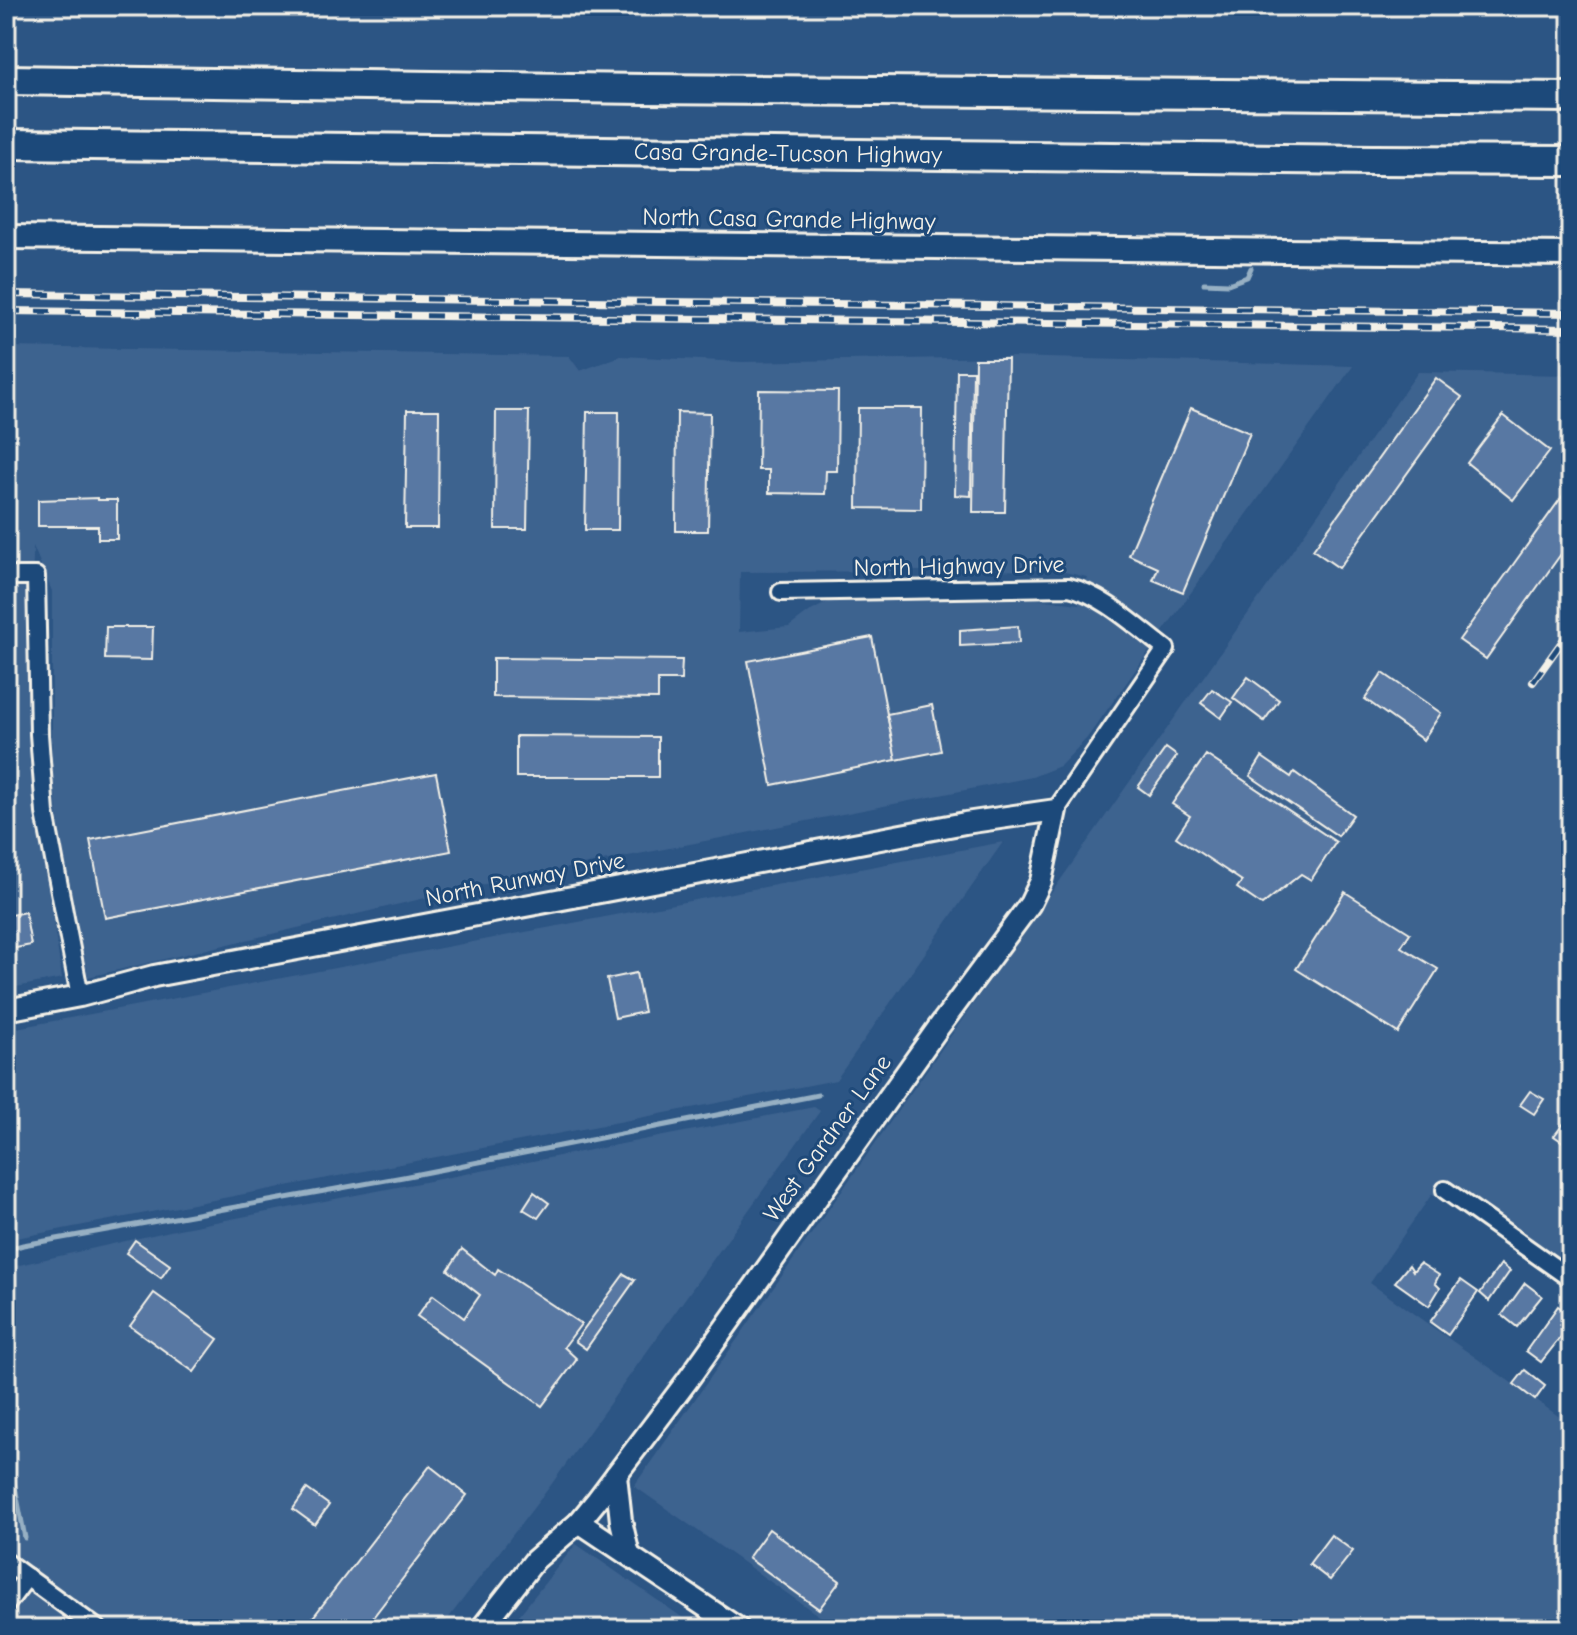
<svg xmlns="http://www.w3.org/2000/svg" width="1577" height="1635" viewBox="0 0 1577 1635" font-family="'Comic Neue',sans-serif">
<rect width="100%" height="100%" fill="#2c5584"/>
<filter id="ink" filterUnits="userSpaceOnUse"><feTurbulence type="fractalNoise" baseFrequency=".0125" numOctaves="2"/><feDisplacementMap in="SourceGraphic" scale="16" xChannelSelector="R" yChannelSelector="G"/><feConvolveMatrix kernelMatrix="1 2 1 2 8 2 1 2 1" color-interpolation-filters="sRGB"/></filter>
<g filter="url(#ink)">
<g fill="#3e638f" fill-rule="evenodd">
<path d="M6,347L569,356L580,371L621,356L741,362L1008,357L1353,366L1087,738L1060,766L1032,777L485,884L88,977L60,836L52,766V591L33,546L31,774L62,978L6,989ZM1056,570L1087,577L1079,604L1037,599H834L809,612L789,627L739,632L740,572Z"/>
<path d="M1418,372L1571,375V1290L1432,1194L1370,1283L1571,1425V1629H838L634,1486Z"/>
<path d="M1003,842L836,1080L6,1240V1030Z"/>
<path d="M814,1107L820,1111L548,1489L440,1629H6V1268L179,1229Z"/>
<path d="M576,1544L699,1629H508Z"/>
</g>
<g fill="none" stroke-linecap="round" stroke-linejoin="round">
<g stroke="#97b0c3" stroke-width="5">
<path d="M1204,283L1228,284L1247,277L1251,268"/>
<path d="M6,1250L23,1245L403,1177L818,1095"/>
<path d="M6,1441L25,1538"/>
</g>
</g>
<g fill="#5978a3" stroke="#f4f1e8" stroke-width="2">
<path d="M975,359H1008L1005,512H973Z"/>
<path d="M957,371H973L971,496L955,495Z"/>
<path d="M1436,378L1462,397L1339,568L1313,550Z"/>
<path d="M759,390L838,391L837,471H826L825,494L769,493V470H758Z"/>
<path d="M858,408H922L921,509L857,508Z"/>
<path d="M1191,408L1250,433L1183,592L1153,580L1158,568L1129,555Z"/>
<path d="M407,410H439L438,528H405Z"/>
<path d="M496,411H529L527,529H495Z"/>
<path d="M587,412H619L618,530H585Z"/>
<path d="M677,412L710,413L708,531H676Z"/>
<path d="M1503,415L1550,451L1513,500L1467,463Z"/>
<path d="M1571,484V540L1486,659L1459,640Z"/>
<path d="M98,498V500H117V539H98V526H38V500Z"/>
<path d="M1018,626L1019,643L960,646V630Z"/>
<path d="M106,627H153L152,660L105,659Z"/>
<path d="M872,637L896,760L772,785L748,661Z"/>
<path d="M493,658L682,660L681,680H658V699L493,697Z"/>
<path d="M1383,673L1441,713L1423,740L1365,699Z"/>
<path d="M1248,677L1279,700L1264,721L1233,698Z"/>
<path d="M1212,689L1232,702L1221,718L1201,703Z"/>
<path d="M932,705L941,751L896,760L887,714Z"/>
<path d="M516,736L658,737V777H516Z"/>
<path d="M1166,748L1177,756L1149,795L1138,787Z"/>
<path d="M1206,755L1336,842L1311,880L1301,874L1262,905L1237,888L1242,881L1176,837L1190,816L1172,804Z"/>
<path d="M1262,757L1291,777L1294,772L1353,815L1338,836L1250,776Z"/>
<path d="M436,773L451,851L105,918L90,840Z"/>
<path d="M1345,892L1410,933L1401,947L1438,969L1398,1033L1296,969Z"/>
<path d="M25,912L31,945L6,950V916Z"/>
<path d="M636,973L644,1012L615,1018L607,979Z"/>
<path d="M1530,1091L1544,1099L1534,1114L1520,1105Z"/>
<path d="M1564,1123L1571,1128V1140L1567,1145L1554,1136Z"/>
<path d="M534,1192L549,1203L538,1218L523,1209Z"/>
<path d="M135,1240L170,1265L161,1278L126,1253Z"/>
<path d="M462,1249L495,1275L498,1269L581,1324L564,1347L577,1359L542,1406L417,1316L433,1295L464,1318L480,1295L448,1270Z"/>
<path d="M1420,1263L1439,1275L1435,1283L1440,1288L1429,1306L1395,1282L1409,1265L1413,1271Z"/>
<path d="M1501,1264L1510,1271L1489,1301L1480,1293Z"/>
<path d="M624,1274L635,1280L586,1349L575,1341Z"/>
<path d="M1461,1280L1478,1292L1448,1335L1430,1322Z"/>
<path d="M1525,1283L1542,1296L1517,1327L1502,1315Z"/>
<path d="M154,1293L218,1339L194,1372L130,1326Z"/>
<path d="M1558,1306L1569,1314L1561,1325L1567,1329L1541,1362L1526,1351Z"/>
<path d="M1525,1370L1545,1386L1535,1400L1514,1384Z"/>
<path d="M430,1466L467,1495L364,1629H304Z"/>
<path d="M307,1489L329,1505L315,1525L293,1509Z"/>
<path d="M9,1499L14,1518L9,1519L6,1500Z"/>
<path d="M769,1529L840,1581L819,1609L748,1558Z"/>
<path d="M1331,1535L1353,1551L1330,1580L1309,1564Z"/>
</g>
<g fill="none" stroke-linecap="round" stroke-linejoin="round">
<defs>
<g id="minor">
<path d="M6,576H36L39,734L45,813L80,996"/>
<path d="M781,592L1069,587C1102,594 1138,628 1166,649L1056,810"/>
<path d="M1445,1190L1571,1279"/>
<path d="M6,1562L98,1629"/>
<path d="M6,1605L27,1577"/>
</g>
<g id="tertiary">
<path d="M6,1010L80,996L154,976L965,823L1056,810L1041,881L1030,904L938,1028L687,1381L597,1500L579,1522L535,1560L481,1629"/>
<path d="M616,1475L621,1521L629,1555"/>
<path d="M579,1522L739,1629"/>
</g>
<path id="secondary" d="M6,237L1571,254"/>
<g id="motorway">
<path d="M6,80L644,89L1571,97"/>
<path id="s1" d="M6,144L1373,160L1571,161"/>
</g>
</defs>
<use href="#minor" stroke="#f4f1e8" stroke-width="22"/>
<use href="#tertiary" stroke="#f4f1e8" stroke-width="26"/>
<use href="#secondary" stroke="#f4f1e8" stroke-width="28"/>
<use href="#motorway" stroke="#f4f1e8" stroke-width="34"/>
<use href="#minor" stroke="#1f4a7a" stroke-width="16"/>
<use href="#tertiary" stroke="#1f4a7a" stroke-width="20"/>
<use href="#secondary" stroke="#1f4a7a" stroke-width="22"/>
<use href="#motorway" stroke="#1f4a7a" stroke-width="28"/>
<defs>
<g id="rail">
<path d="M6,294L1571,313"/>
<path d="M6,311L1571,329"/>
<path d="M1533,682L1571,629"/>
</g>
</defs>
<use href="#rail" stroke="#f4f1e8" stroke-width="8"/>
<use href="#rail" stroke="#1f4a7a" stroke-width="5" stroke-dasharray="15" stroke-linecap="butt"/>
</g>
</g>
<g text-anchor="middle" stroke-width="6" stroke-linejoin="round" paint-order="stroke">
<g font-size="24" fill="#f4f1e8" stroke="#1f4a7a">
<text dy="8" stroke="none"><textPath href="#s1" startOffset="782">Casa Grande-Tucson Highway</textPath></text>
<text transform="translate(789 219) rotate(1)" y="8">North Casa Grande Highway</text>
<text transform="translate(959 566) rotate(-1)" y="8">North Highway Drive</text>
<text transform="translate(525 879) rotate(-11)" y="8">North Runway Drive</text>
<text transform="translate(827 1138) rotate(-54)" y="8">West Gardner Lane</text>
</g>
</g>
<rect width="1577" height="1635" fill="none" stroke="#1f4a7a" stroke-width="32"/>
<rect x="16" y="16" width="1545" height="1603" fill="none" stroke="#f4f1e8" stroke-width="3" filter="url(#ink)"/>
</svg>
